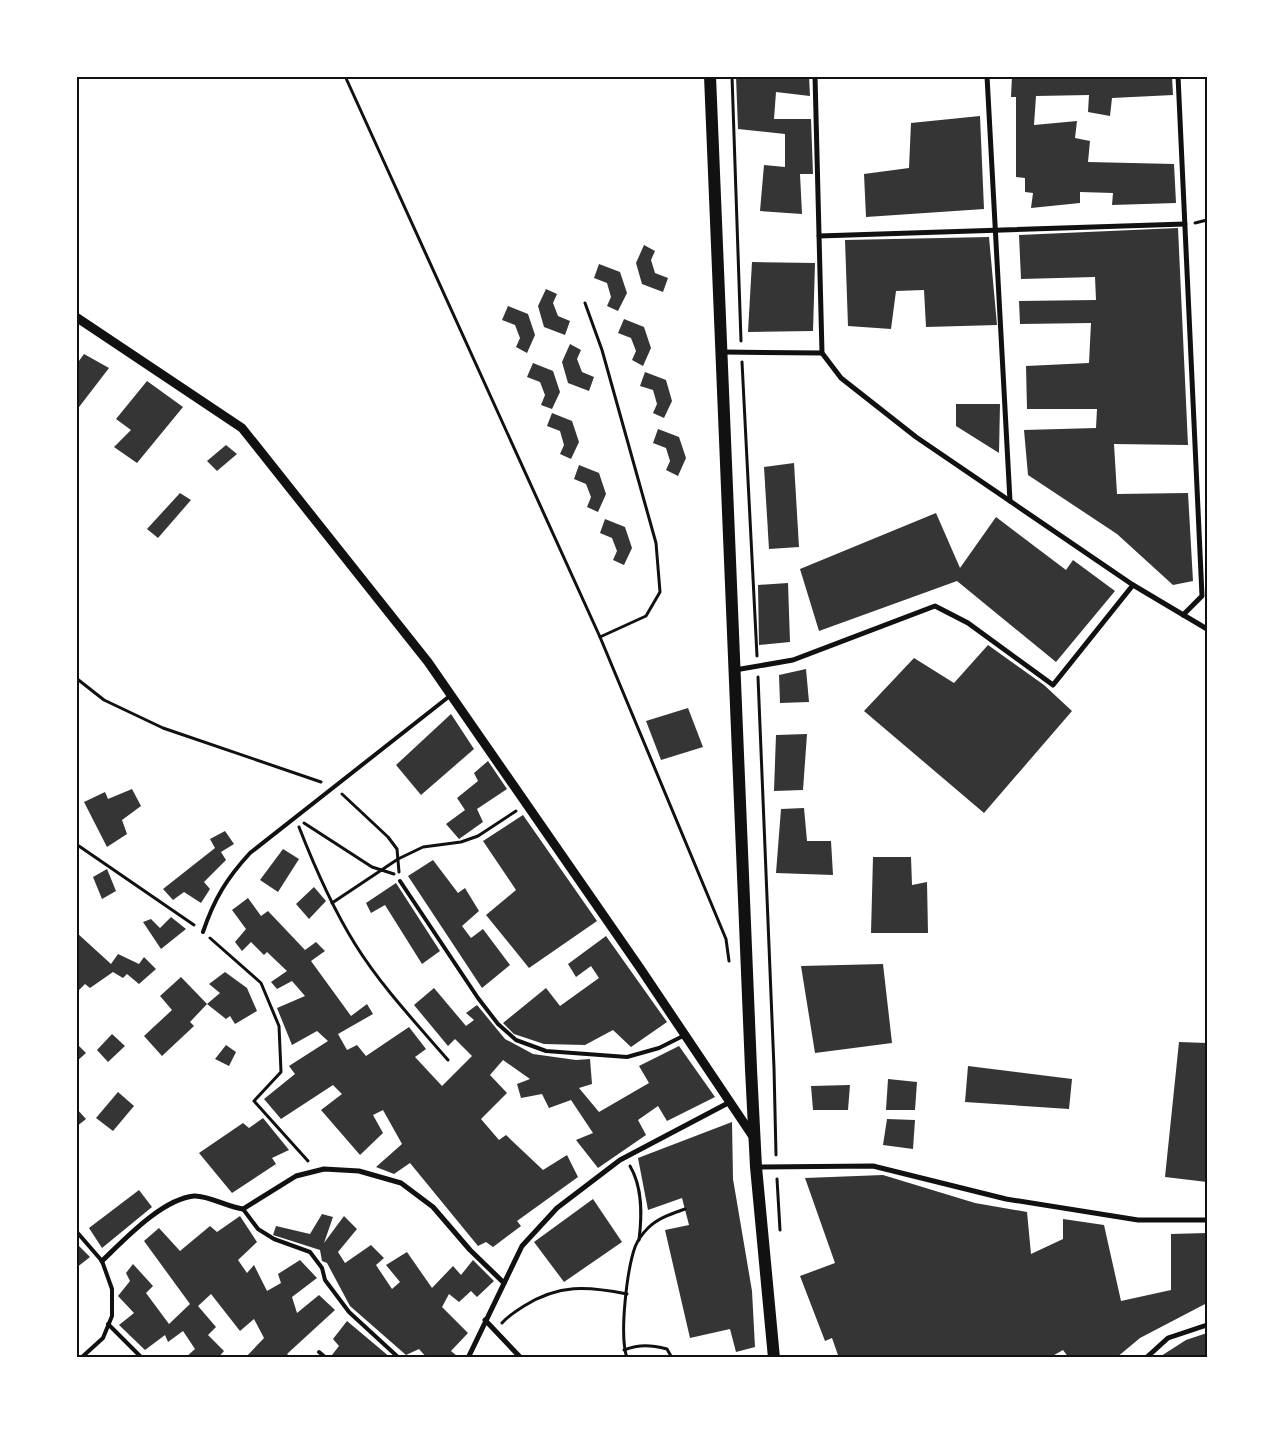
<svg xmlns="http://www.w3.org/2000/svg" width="1283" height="1434" viewBox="0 0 1283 1434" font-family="'Playfair Display',serif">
<rect width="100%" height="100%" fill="#fff"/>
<g fill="#353535">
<path d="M736,76H809L810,96L776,92L774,119H811L813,174H800L802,214L760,211L764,165L785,167V134L738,129Z"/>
<path d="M1012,76H1172L1173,95L1112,98L1110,116L1088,112L1089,95L1036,96L1034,125L1077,121L1075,138L1090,141L1088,162L1174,164L1176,203L1112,205L1113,193L1080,192V203L1031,208L1033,193L1025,192V178L1016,177V97H1011Z"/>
<path d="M980,116L984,209L866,217L864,174L909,168L911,123Z"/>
<path d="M1178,228L1188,445L1114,444L1117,494L1188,493L1193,581L1173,585L1117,534L1028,475L1024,430L1096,428L1097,409H1027L1026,366L1089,363L1091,323L1020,324L1019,301L1096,300L1095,277L1021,279L1019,235Z"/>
<path d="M989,237L997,325L926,327L924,290L896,291L891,329L848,326L845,240Z"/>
<path d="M644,245L655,251L651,260L655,273L668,278L663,292L642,284L636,263Z"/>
<path d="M752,262L815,263L813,331L748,332Z"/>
<path d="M599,264L620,272L627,293L618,311L607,306L611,297L607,283L594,278Z"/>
<path d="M546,289L557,294L553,303L558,316L570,321L565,335L544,327L538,306Z"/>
<path d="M508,306L528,314L535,335L527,353L516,347L520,338L515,325L502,320Z"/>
<path d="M624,319L644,327L651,348L643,366L632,360L636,351L631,338L618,333Z"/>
<path d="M570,344L581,350L577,359L582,372L594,377L589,391L568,383L562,362Z"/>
<path d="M84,354L109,368L76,411V365Z"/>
<path d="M533,363L553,371L560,392L552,409L541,405L545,395L540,382L527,377Z"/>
<path d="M645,372L666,380L672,401L664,418L653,413L657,404L653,390L640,386Z"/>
<path d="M147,381L183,407L137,463L114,447L131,430L116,419Z"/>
<path d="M956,404H1000L999,453L956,426Z"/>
<path d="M552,413L572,421L579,442L571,459L560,454L564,445L560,431L547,426Z"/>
<path d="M658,429L679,437L686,458L678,476L666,470L670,461L666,448L653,443Z"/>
<path d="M226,445L237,454L217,471L207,461Z"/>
<path d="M794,463L799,547L769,549L764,467Z"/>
<path d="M579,465L599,473L606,494L598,512L587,507L591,497L586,484L574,479Z"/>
<path d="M180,493L191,500L158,538L147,529Z"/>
<path d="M936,513L960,568L996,517L1066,570L1073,560L1115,591L1056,662L957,581L819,631L800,569Z"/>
<path d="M605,519L625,527L632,548L624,565L613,560L617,551L612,538L600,533Z"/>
<path d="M788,583L790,642L759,645L758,585Z"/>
<path d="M988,645L1044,685L1072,711L984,813L864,711L914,658L954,683Z"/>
<path d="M806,669L809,702L780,703L779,675Z"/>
<path d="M688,708L703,747L661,760L646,721Z"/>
<path d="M451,714L474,749L421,795L396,765Z"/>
<path d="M807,734L803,790L774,791L776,735Z"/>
<path d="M488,761L507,789L477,809L483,822L459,839L446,824L465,810L457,798L478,781L474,773Z"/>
<path d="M132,789L141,806L122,820L127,834L107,847L84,802L105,792L108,799Z"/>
<path d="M804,808L807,841H831L833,875L776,873L781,809Z"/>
<path d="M523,815L597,921L529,968L486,915L516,890L483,841Z"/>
<path d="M225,831L234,844L221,852L226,860L204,882L210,889L201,903L184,892L173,900L163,889L215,848L210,839Z"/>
<path d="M283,849L299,859L278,892L260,880Z"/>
<path d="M873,857H911L912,885L927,882L928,933H871Z"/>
<path d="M433,860L458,893L465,888L479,911L462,926L471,938L483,929L510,965L482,988L408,876Z"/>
<path d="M107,869L116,891L102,899L93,877Z"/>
<path d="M396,883L440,951L422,964L385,905L371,913L366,903Z"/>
<path d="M314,887L326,901L309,919L296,904Z"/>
<path d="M248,898L261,916L268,911L305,950L316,942L325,951L311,961L351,1016L367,1004L373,1014L338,1034L347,1050L357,1045L366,1056L409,1027L426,1049L415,1057L442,1086L472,1056L455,1039L448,1046L414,1005L434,988L466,1026L474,1020L466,1013L477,1005L505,1039L533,1054L576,1060L590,1059L592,1084L579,1088L599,1112L649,1083L639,1066L679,1046L715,1097L667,1121L658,1106L638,1120L646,1135L598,1168L576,1140L593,1133L571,1100L549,1108L542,1094L521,1098L517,1084L530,1079L503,1060L490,1075L507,1093L481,1119L499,1140L506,1135L543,1170L567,1155L578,1177L517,1221L521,1226L493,1247L486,1242L478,1246L410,1163L394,1174L376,1167L402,1144L383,1110L373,1115L383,1133L360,1155L321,1110L342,1094L333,1085L281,1119L264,1099L295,1074L289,1066L328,1041L317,1031L292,1045L277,1008L305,996L292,981L277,989L271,982L287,971L267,952L264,955L251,942L242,951L235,942L246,929L232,910Z"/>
<path d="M171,917L186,929L161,949L143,922L151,919L160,928Z"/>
<path d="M77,933L111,964L118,954L139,964L144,957L156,969L139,984L127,974L123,978L113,972L90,988L85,984L76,993Z"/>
<path d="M606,936L667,1022L631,1047L613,1030L585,1045L544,1044L514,1034L503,1023L546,988L560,1006L599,978L591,966L576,977L568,964Z"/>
<path d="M883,964L892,1043L815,1053L801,966Z"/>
<path d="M225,972L247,988L257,1011L235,1024L230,1016L226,1019L207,1004L190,1022L194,1026L162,1056L144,1036L172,1010L160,996L181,977L207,1004L220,993L209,984Z"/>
<path d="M112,1034L125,1046L108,1062L97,1050Z"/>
<path d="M1179,1042L1207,1043V1182L1165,1177Z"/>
<path d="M76,1043L86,1053L76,1062Z"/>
<path d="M226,1045L236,1052L229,1066L215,1059Z"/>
<path d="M968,1066L1072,1079L1069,1109L965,1102Z"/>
<path d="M888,1079L917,1082L915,1110H886Z"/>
<path d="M850,1085L848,1110H813L811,1086Z"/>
<path d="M118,1092L134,1106L113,1131L96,1118Z"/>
<path d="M76,1108L86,1119L76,1127Z"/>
<path d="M263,1118L289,1150L272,1158L276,1164L232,1193L199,1153L243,1123L249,1128Z"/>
<path d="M887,1119L915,1120L913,1149L883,1145Z"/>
<path d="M732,1122L733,1179L752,1291L755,1347L736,1352L730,1329L690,1338L665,1230L689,1225L682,1198L648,1210L638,1158Z"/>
<path d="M883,1175L975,1203L1027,1212L1031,1254L1063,1239V1219L1104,1225L1121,1301L1171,1290V1234L1207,1233V1303L1140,1338L1116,1358H1069L1063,1350L1049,1358H839L832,1338L825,1341L800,1276L835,1263L805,1178Z"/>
<path d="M139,1190L152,1207L102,1248L89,1228Z"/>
<path d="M593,1199L622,1242L564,1282L534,1242Z"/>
<path d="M322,1214L333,1217L324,1243L344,1216L357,1229L338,1252L345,1263L371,1245L384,1258L376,1265L392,1289L400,1282L386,1265L407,1252L432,1288L453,1266L461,1275L473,1260L494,1281L477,1297L471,1291L459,1302L449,1294L442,1307L468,1333L451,1351L457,1356L456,1358H427L419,1349L406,1355L350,1306L327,1263L322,1261L320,1250L273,1235L276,1226L310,1234Z"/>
<path d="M240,1216L257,1242L238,1260L247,1273L254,1265L267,1291L281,1283L278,1274L300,1260L317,1278L292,1297L297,1313L319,1295L335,1310L287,1354L292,1358H245L264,1338L254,1319L240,1331L211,1294L198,1306L216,1327L208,1335L224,1351L218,1358H185L195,1349L183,1331L168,1342L165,1335L145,1350L119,1325L134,1313L118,1296L130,1281L126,1273L133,1264L153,1286L146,1293L169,1324L190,1304L144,1241L159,1228L180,1251L210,1226L217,1232Z"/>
<path d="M76,1243L90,1257L76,1268Z"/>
<path d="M347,1321L391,1358H336L332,1355L339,1346L333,1339Z"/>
<path d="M1207,1333V1358H1158L1186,1340Z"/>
</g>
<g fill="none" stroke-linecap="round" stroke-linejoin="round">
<g stroke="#111" stroke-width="3">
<path d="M345,76L600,637L646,616L660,592L656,543L602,350L585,303"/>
<path d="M732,76L741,341"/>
<path d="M1195,223L1207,220"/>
<path d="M742,362L757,656"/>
<path d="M600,637L726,939L729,961"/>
<path d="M758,677L774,1068L776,1155"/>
<path d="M76,678L104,700L163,728L321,782"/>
<path d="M342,794L388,837L397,849L399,872"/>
<path d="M304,823L372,867L394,874"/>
<path d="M299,827C315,868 332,907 355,944C381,986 416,1023 448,1060"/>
<path d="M76,844L194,925"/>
<path d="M332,903L398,859L423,847L461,842L478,836L516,811"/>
<path d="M210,938L261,983L279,1026L281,1072L254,1101L308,1161"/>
<path d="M630,1166C643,1188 642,1216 639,1240"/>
<path d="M777,1179L780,1230"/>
<path d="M502,1323C508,1316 516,1311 524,1306C559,1284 587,1286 627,1294"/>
<path d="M624,1350C640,1344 651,1345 667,1349L672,1358"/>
<path d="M627,1358C619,1335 627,1270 635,1247C637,1242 643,1233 648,1228C658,1218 671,1214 685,1209"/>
</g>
<g stroke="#111" stroke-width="4">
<path d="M400,881L478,998L498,1024L516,1040L546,1051L627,1057L659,1048L685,1035"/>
<path d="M203,932C214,899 227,878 250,853L451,695"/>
<path d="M243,1209L258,1229L274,1239L310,1252L322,1268L325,1280L349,1312L399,1358"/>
<path d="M76,1231L102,1261L112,1289V1316L103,1338L81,1358"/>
<path d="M108,1324L142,1358"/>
<path d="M319,1352L326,1358"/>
</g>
<g stroke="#111" stroke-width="5">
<path d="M815,76L822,353L841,378L916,437L1133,585L1207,629"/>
<path d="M987,76L1010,501"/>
<path d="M1178,76L1202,596L1183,615"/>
<path d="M819,236L1185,224"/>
<path d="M723,352L822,353"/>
<path d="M735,670L793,660L935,606L968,623L1053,685L1133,585"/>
<path d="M756,1167L873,1166L1006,1199L1138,1220H1207"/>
<path d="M102,1261C124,1240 162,1199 194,1196C207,1195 228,1207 243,1209L296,1176L324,1169L359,1171L401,1183L433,1207L470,1250L504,1283"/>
<path d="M485,1320L521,1358"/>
<path d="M468,1358L522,1246L557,1208L620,1160L730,1102"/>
<path d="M1146,1358L1168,1338L1207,1325"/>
</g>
<path stroke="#111" stroke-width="9" d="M76,317L242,428L428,662L640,968L754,1138"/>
<path stroke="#111" stroke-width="12" d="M710,76L751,1069L756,1167L774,1358"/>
</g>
<rect width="1283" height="1434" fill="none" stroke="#ffffff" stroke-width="155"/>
<rect x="78" y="78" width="1128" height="1278" fill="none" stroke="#111" stroke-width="2"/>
</svg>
